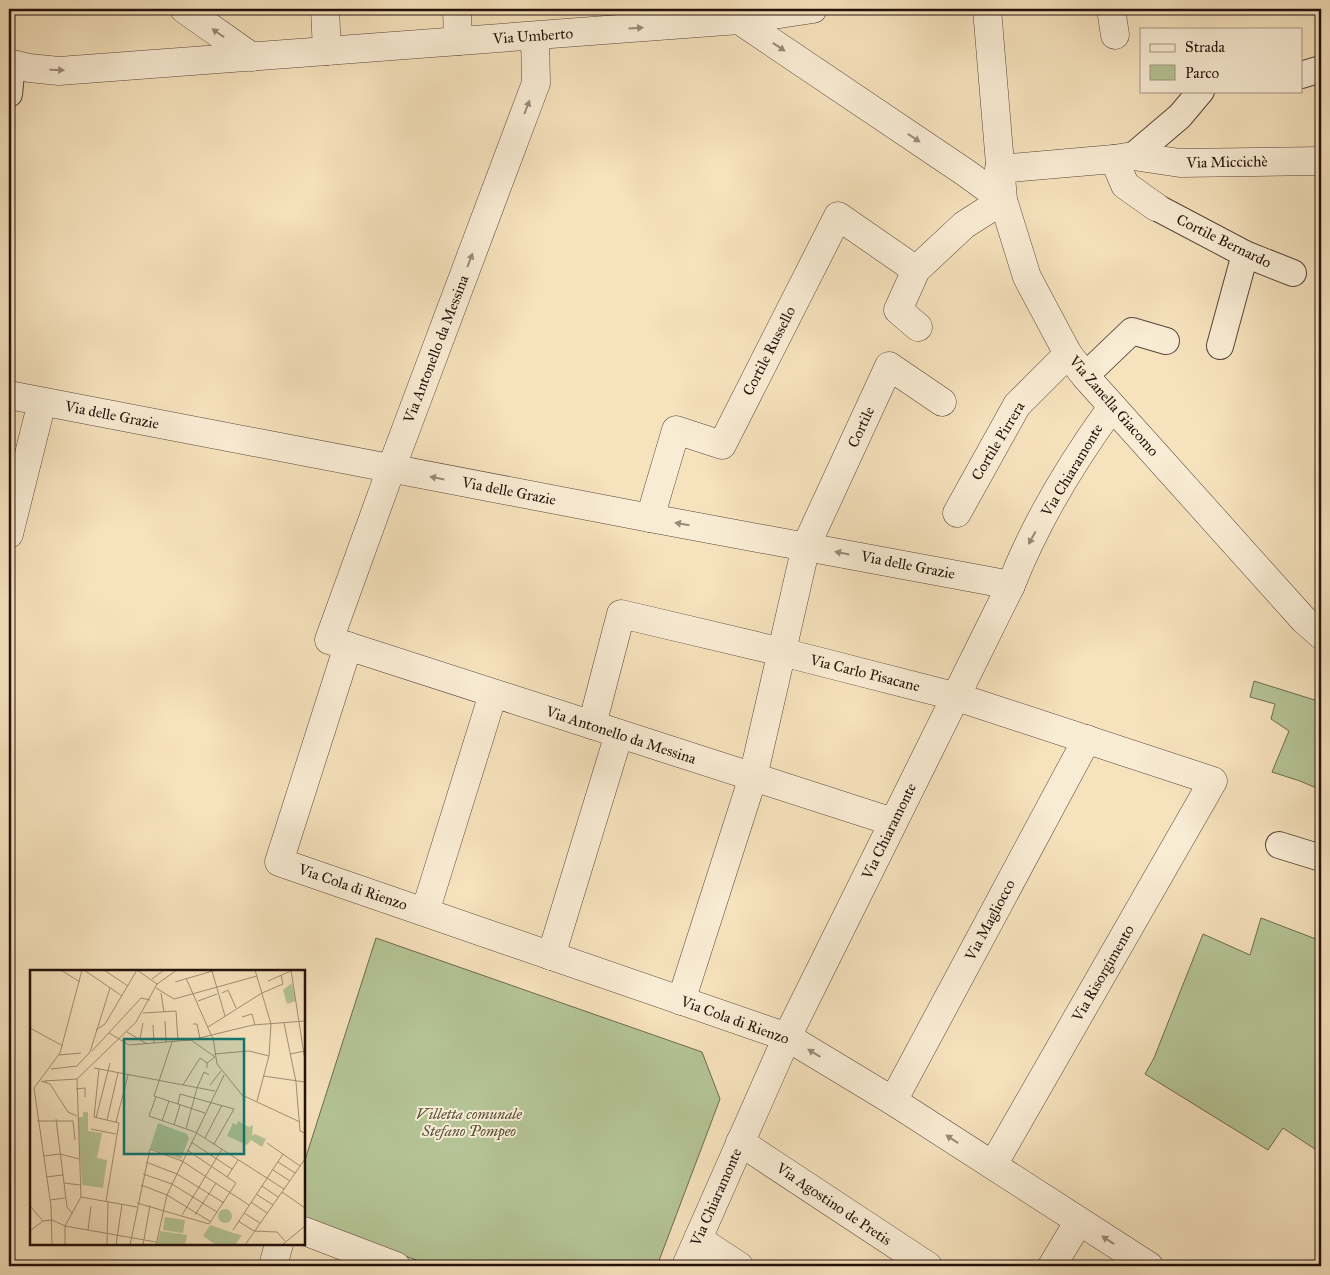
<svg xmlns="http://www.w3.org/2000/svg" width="1330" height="1275" viewBox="0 0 1330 1275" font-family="'IM FELL Great Primer',serif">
<rect width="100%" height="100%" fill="#f6e2bd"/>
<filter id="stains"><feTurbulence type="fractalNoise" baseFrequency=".004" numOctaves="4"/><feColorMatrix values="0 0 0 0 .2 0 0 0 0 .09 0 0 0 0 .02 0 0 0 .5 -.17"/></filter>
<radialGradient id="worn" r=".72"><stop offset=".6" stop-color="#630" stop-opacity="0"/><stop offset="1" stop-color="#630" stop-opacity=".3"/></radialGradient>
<g fill="#b5c496" stroke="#6c6a50">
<path d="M1254,681L1321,702V790L1300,781L1272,772L1289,731L1271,719L1275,704L1250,697Z"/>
<path d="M1261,918L1321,941V1153L1283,1128L1268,1150L1145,1074L1154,1058L1203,934L1250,955Z"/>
<path d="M376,938L702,1052L720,1099L657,1266H433L304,1220V1163Z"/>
</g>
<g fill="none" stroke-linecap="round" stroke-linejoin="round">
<defs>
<g id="pedestrian">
<path d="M1301,75L1321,69"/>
<path d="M9,94L12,64"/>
<path d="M1133,156L1180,116L1201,91"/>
<path d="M1156,207L1245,254L1293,273"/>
<path d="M1220,346L1245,254"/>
<path d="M1085,376L1132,331L1166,341"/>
<path d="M1279,845L1321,858"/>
</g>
<g id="minor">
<path d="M184,9L252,57"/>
<path d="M325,9L327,51"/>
<path d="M457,9L458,41"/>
<path d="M987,9L1003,200L1027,277L1068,354L1085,376L1304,620L1321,635"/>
<path d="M1111,9L1115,35"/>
<path d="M739,20L966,173L1003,200L964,225L916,270L898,310L918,327"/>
<path d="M535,36L536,83L391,469L329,640L893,822"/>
<path d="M9,63L29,68L59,71L739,20L813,9"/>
<path d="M1114,159L1125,185L1156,207"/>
<path d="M999,169L1114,159L1133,156L1180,163L1321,161"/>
<path d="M9,395L650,518L1011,585"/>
<path d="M957,513L1017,405L1068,354"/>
<path d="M650,518L676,430L722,445L838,216L916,270"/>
<path d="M9,534L42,402"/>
<path d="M348,646L279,862L787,1037L893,1101L1149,1266"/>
<path d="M592,725L621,614L782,652L954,696L1213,781L993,1165"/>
<path d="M425,912L493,694"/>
<path d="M551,956L619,734"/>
<path d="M681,1001L753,777L806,546L889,366L942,402"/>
<path d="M893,1101L1087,739"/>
<path d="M740,1142L928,1266"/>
<path d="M304,1231L396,1266"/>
<path d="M698,1239L739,1266"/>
<path d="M273,1266L279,1244"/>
<path d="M686,1266L787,1037L1011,585C1036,521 1072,462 1112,407"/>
<path d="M1052,1266L1079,1221"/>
</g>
</defs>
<use href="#pedestrian" stroke="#584538" stroke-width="28"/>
<use href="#minor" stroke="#584538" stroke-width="29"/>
<use href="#pedestrian" stroke="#f9ecd4" stroke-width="26"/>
<use href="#minor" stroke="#f9ecd4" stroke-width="28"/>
</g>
<defs><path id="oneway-solid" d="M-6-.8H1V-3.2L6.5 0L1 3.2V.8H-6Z" transform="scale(1.25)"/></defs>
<g fill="#99897a">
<use href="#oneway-solid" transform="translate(636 28) rotate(-4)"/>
<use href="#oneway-solid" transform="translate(218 33) rotate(-145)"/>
<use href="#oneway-solid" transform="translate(779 47) rotate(34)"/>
<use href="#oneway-solid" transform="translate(57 70) rotate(2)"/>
<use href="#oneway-solid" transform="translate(527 107) rotate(-69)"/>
<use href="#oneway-solid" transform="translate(914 138) rotate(34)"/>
<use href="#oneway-solid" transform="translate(470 260) rotate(-69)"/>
<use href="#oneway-solid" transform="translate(437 478) rotate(-169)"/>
<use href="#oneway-solid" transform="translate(682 524) rotate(-170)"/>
<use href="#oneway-solid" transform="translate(1032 538) rotate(119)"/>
<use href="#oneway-solid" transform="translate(842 553) rotate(-169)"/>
<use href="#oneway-solid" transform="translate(814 1053) rotate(-149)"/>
<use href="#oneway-solid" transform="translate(952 1139) rotate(-147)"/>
<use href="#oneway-solid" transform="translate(1108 1240) rotate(-147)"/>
</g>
<g text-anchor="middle" stroke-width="4" stroke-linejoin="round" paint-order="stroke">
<g font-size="15" fill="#23110b" stroke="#f9ecd4">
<text transform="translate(533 36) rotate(-4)" y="5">Via Umberto</text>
<text transform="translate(1227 162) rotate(-1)" y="5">Via Miccichè</text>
<text transform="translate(1224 241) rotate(26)" y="5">Cortile Bernardo</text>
<text transform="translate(436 349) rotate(-69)" y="5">Via Antonello da Messina</text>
<text transform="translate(769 351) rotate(-63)" y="5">Cortile Russello</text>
<text transform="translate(1114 406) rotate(49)" y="5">Via Zanella Giacomo</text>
<text transform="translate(112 415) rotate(11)" y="5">Via delle Grazie</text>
<text transform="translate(861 427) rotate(-65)" y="5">Cortile</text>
<text transform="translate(998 441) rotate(-59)" y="5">Cortile Pirrera</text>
<text transform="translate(1072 470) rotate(-59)" y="5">Via Chiaramonte</text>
<text transform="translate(509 491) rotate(11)" y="5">Via delle Grazie</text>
<text transform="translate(908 565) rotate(11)" y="5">Via delle Grazie</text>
<text transform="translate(865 673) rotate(14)" y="5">Via Carlo Pisacane</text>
<text transform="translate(621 735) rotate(18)" y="5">Via Antonello da Messina</text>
<text transform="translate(889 831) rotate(-64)" y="5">Via Chiaramonte</text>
<text transform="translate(353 887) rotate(19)" y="5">Via Cola di Rienzo</text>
<text transform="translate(990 920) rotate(-62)" y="5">Via Magliocco</text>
<text transform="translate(1103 973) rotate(-60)" y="5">Via Risorgimento</text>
<text transform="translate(735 1020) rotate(20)" y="5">Via Cola di Rienzo</text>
<text transform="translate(716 1197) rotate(-66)" y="5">Via Chiaramonte</text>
<text transform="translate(834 1204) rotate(34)" y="5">Via Agostino de Pretis</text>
</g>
<g font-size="15" font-style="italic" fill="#56503c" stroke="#f9ecd4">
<text x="469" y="1119">Villetta comunale<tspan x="469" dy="17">Stefano Pompeo</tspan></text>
</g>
</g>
<g transform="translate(30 970)">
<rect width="275" height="275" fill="#f6e2bd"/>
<path d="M262,13L266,31L257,34L253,20ZM53,142H58V161L72,163L67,188L77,190L73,218L52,215L48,147H53ZM208,151L219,157L223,155L222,166L225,164L236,169L232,177L221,170L217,175L197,166L203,153L207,155ZM128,153L157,164L159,168L151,189L120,178ZM188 246a7 7 0 1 1 14 0a7 7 0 1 1-14 0ZM135,247L155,250L153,263L133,260ZM180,255L206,264L212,265L205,275H186L173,266ZM130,261L157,265L155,275H127Z" fill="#b5c496"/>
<path fill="none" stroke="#a28e76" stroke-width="1" d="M31,0L50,12M54,0L92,26M74,0L98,16M225,0L241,54L239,86L227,131M261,0L275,91M182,1L195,46M156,8L182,67M122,9L134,0M238,11L261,1M145,12L186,0M126,18L144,29L227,6M131,23L134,42M192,23L198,20L206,38M168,31L187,24M113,43L146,41L148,71M212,47L222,44L225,55M135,51L136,72M254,53L266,112L270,161L275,163M163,54H167L170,69M123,55L124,73M178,57L232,23L253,14L251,5M0,58L33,76M66,60L75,54L107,0L127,14M97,62L117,74M79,63L99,75L161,70L223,55L275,51M183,67L187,94L212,125L270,152M110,69L113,53M161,70L185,87L177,93V98M142,72L124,126L175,143M62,81L111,28L120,30M184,84L219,81L239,86M260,84L275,81M29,85L51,83M64,98L185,121M21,99L47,96L60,82L80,18M69,99L64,147L89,153L76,231M233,106L275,112M11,111L20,114L38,142L47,146M14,111L47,109M153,115L170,88L177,93M180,115L191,101M46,119L55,118V127M126,127L119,146L165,162L254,219M148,134L150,124L204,139L184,174M66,148L80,93M26,149L37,237L42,243M77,150L88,103M7,151H43L45,170M132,151L139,131M86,152L98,105M144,155L150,135M61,159L86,164M156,159L167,118L174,102L179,105M175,168L192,135M161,172L202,199M237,173L270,196M13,186L30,184L49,189M116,192L147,204L194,233M248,192L265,203M243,200L260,211M113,204L142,214L187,242M16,207L33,205M197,207L208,190M34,213L50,215M111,215L137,225L181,252M232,216L248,227M252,222L275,238M226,224L243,235M51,227L107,237M20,230L35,228M221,232L237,243M107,233L179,254L206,213L157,180M0,236L13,251M214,243L230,253M152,245L192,179M165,245L186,213M22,250L35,256L126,272M208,251L224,261L247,262L255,271M58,260L61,236M203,260L253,184M0,261L13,251L22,250M22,275L21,236L4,118L30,83L52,0M35,275V256L51,227L47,109L106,52L127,14L147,0M77,275L78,232M86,275L92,234M100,275L120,179L152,191L219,235M113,275L120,235M126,275L137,225L194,105M215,275L275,189M252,275L275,256"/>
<path fill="#0f766e" fill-opacity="0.15" stroke="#0f766e" stroke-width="2.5" d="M94,69H214V184H94Z"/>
<rect width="275" height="275" fill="none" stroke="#23110b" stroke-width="2.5"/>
</g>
<rect width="1330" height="1275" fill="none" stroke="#f6e2bd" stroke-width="30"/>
<rect x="10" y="10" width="1310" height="1255" fill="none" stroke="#23110b" stroke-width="2.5"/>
<rect x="15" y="15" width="1300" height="1245" fill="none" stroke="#23110b"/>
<rect x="1140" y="28" width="162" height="65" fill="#f9ecd4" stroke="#a39484"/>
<rect x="1150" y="44" width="25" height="8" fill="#f9ecd4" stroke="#a39484"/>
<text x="1185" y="52" font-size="15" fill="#23110b">Strada</text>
<rect x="1150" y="65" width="25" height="15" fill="#b5c496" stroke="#a39484"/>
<text x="1185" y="78" font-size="15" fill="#23110b">Parco</text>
<rect width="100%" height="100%" filter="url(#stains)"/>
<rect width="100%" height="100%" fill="url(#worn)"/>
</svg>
